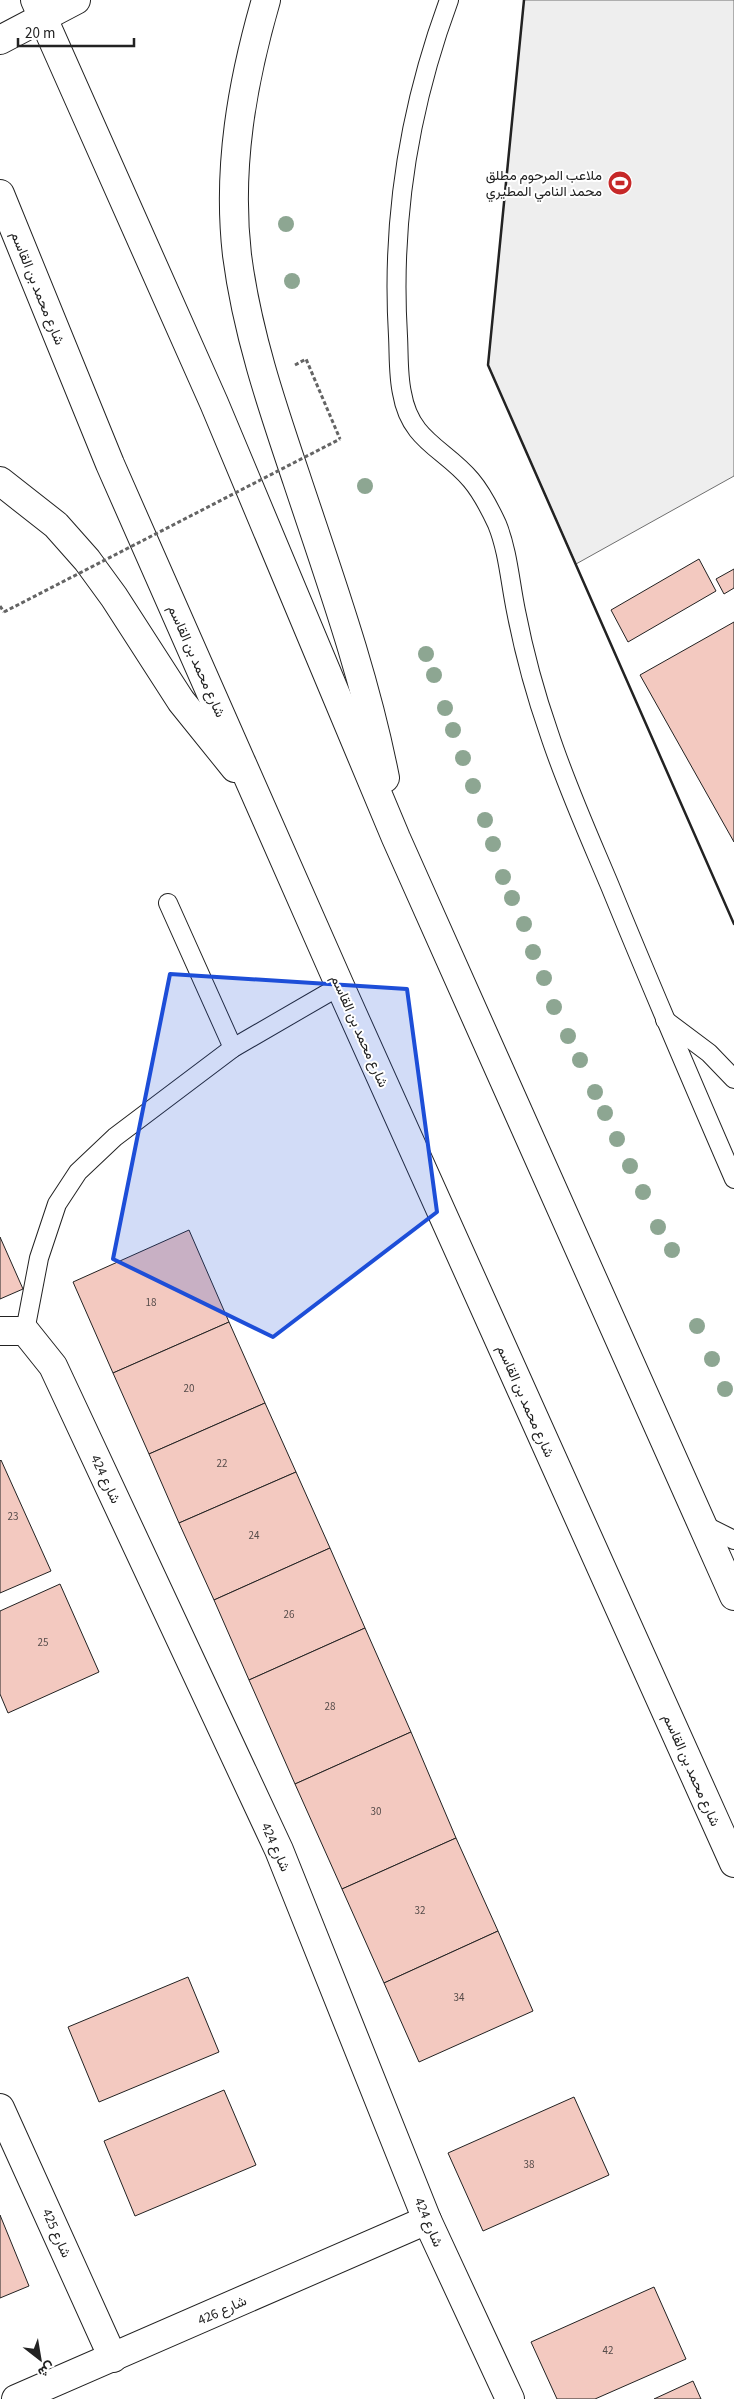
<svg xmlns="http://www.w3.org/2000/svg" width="734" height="2399" viewBox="0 0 734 2399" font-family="'Source Sans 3',Vazirmatn,sans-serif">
<rect width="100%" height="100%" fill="#fff"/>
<path fill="#eee" stroke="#6f6f6f" d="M524,0H734V476L576,564L488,365Z"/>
<g fill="#f3c9c0" stroke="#222">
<path d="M699,559L716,591L628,642L611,610Z"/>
<path d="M734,569V588L724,594L716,579Z"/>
<path d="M734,622V842L640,675Z"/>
<path d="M189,1230L229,1322L113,1373L73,1282Z"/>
<path d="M0,1237L23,1289L0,1299Z"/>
<path d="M229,1322L265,1403L149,1454L113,1373Z"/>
<path d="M265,1403L296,1472L179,1523L149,1454Z"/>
<path d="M1,1460L51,1571L0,1593V1461Z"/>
<path d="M296,1472L330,1548L214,1600L179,1523Z"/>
<path d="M330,1548L365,1628L249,1680L214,1600Z"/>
<path d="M60,1584L99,1672L8,1713L0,1694V1611Z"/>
<path d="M365,1628L411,1732L295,1784L249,1680Z"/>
<path d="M411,1732L456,1838L342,1889L295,1784Z"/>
<path d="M456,1838L498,1931L384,1983L342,1889Z"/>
<path d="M498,1931L533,2011L419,2062L384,1983Z"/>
<path d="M188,1977L219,2052L99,2102L68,2027Z"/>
<path d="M224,2090L256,2165L135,2216L104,2141Z"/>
<path d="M574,2097L609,2175L483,2231L448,2153Z"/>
<path d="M0,2215L29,2286L0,2298Z"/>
<path d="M654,2287L686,2359L595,2399H557L531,2342Z"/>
<path d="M693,2381L701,2399H654Z"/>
</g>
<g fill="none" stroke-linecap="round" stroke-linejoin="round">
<defs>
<g id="service">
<path d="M449,0C409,108 391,221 398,336C399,355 398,375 402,393C410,441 444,448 471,480C482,493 490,509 497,524C508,551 510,582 516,611C524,652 535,693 549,733C566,785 589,836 610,886C650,984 692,1082 734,1179"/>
<path d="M168,903L233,1048"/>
<path d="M665,1020L709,1053L734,1079"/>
<path d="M25,1331L39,1258L57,1204L78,1172L115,1137L233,1048L340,986"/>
<path d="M704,1525L734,1540"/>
</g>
<g id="minor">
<path d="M0,1331H25L53,1366L279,1850L427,2220L510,2399"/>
<path d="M0,2108L113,2358"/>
<path d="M16,2399L427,2220"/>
</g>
<g id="primary">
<path d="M35,0L214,403L396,838L734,1596"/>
<path d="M266,0C242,83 227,168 237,255C247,333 272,406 297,480C330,579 365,676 385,778"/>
<path d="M0,40L76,0"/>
<path d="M0,194L110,464L340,986L734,1863"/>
<path d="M0,481L56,525L87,560L114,597L181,701L235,768"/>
</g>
</defs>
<use href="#service" stroke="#222" stroke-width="20"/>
<use href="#minor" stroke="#222" stroke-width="30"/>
<use href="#primary" stroke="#222" stroke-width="30"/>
<g stroke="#646464" stroke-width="3" stroke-dasharray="4 2.5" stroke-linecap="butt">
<path d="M295,365L306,359L340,439"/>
<path d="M0,606L4,612"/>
</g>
<use href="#service" stroke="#fff" stroke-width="18"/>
<use href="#minor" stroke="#fff" stroke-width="28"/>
<use href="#primary" stroke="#fff" stroke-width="28"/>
<path stroke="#646464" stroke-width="3" stroke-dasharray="4 2.5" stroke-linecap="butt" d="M4,612L340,439"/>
<path stroke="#222" stroke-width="2.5" d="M524,0L488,365L734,924"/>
</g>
<g fill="#8da692">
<circle cx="286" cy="224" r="8"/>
<circle cx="292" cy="281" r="8"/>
<circle cx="365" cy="486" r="8"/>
<circle cx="426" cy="654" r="8"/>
<circle cx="434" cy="675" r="8"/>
<circle cx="445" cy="708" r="8"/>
<circle cx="453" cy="730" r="8"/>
<circle cx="463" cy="758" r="8"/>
<circle cx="473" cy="786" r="8"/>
<circle cx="485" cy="820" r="8"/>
<circle cx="493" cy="844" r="8"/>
<circle cx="503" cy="877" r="8"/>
<circle cx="512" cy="898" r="8"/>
<circle cx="524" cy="924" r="8"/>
<circle cx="533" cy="952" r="8"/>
<circle cx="544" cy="978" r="8"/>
<circle cx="554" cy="1007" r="8"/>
<circle cx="568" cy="1036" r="8"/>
<circle cx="580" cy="1060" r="8"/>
<circle cx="595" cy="1092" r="8"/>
<circle cx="605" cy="1113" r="8"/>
<circle cx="617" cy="1139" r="8"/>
<circle cx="630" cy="1166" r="8"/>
<circle cx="643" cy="1192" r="8"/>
<circle cx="658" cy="1227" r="8"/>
<circle cx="672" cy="1250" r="8"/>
<circle cx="697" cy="1326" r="8"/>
<circle cx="712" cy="1359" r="8"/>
<circle cx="725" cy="1389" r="8"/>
</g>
<path fill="#1d4ed8" fill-opacity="0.2" stroke="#1d4ed8" stroke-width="4" stroke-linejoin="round" d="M170,974L407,989L437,1212L273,1337L113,1259Z"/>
<defs>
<symbol id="stadium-disc" viewBox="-11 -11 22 22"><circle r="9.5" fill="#c62828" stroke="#fff"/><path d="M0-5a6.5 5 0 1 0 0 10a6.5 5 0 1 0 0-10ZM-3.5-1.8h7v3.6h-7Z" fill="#fff"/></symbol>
</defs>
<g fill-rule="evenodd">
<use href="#stadium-disc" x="606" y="169" width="28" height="28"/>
</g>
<g text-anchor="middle" stroke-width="4" stroke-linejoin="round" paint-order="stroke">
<g font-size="11" fill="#564c4a">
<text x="151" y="1306">18</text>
<text x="189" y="1392">20</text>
<text x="222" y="1467">22</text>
<text x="13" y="1520">23</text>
<text x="254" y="1539">24</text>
<text x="289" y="1618">26</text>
<text x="43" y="1646">25</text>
<text x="330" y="1710">28</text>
<text x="376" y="1815">30</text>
<text x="420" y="1914">32</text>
<text x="459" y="2001">34</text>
<text x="529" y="2168">38</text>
<text x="608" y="2354">42</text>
</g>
<g font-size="14" fill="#222" stroke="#fff" text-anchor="end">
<text x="602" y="180">ملاعب المرحوم مطلق<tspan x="602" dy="16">محمد النامي المطيري</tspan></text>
</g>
<g font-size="14" fill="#222" stroke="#fff">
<text transform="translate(38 288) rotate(68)" y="5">شارع محمد بن القاسم</text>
<text transform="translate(197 661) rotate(66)" y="5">شارع محمد بن القاسم</text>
<text transform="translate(360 1031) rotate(66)" y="5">شارع محمد بن القاسم</text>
<text transform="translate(526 1401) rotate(66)" y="5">شارع محمد بن القاسم</text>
<text transform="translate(106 1479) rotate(65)" y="5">شارع 424</text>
<text transform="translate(692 1770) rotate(66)" y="5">شارع محمد بن القاسم</text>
<text transform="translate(276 1847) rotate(66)" y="5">شارع 424</text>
<text transform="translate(429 2222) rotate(67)" y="5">شارع 424</text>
<text transform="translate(57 2233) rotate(66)" y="5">شارع 425</text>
<text transform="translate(222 2310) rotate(-24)" y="5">شارع 426</text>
</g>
</g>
<g transform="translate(40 2359) rotate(149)" stroke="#ffffff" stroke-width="4" paint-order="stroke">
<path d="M0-4L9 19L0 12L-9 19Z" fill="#222222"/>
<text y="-8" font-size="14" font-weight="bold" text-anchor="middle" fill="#222222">ش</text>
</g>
<path d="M18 38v8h116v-8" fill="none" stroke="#222222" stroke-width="2.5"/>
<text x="25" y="38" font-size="15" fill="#222222" stroke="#ffffff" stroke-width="4" paint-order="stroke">20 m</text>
</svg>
